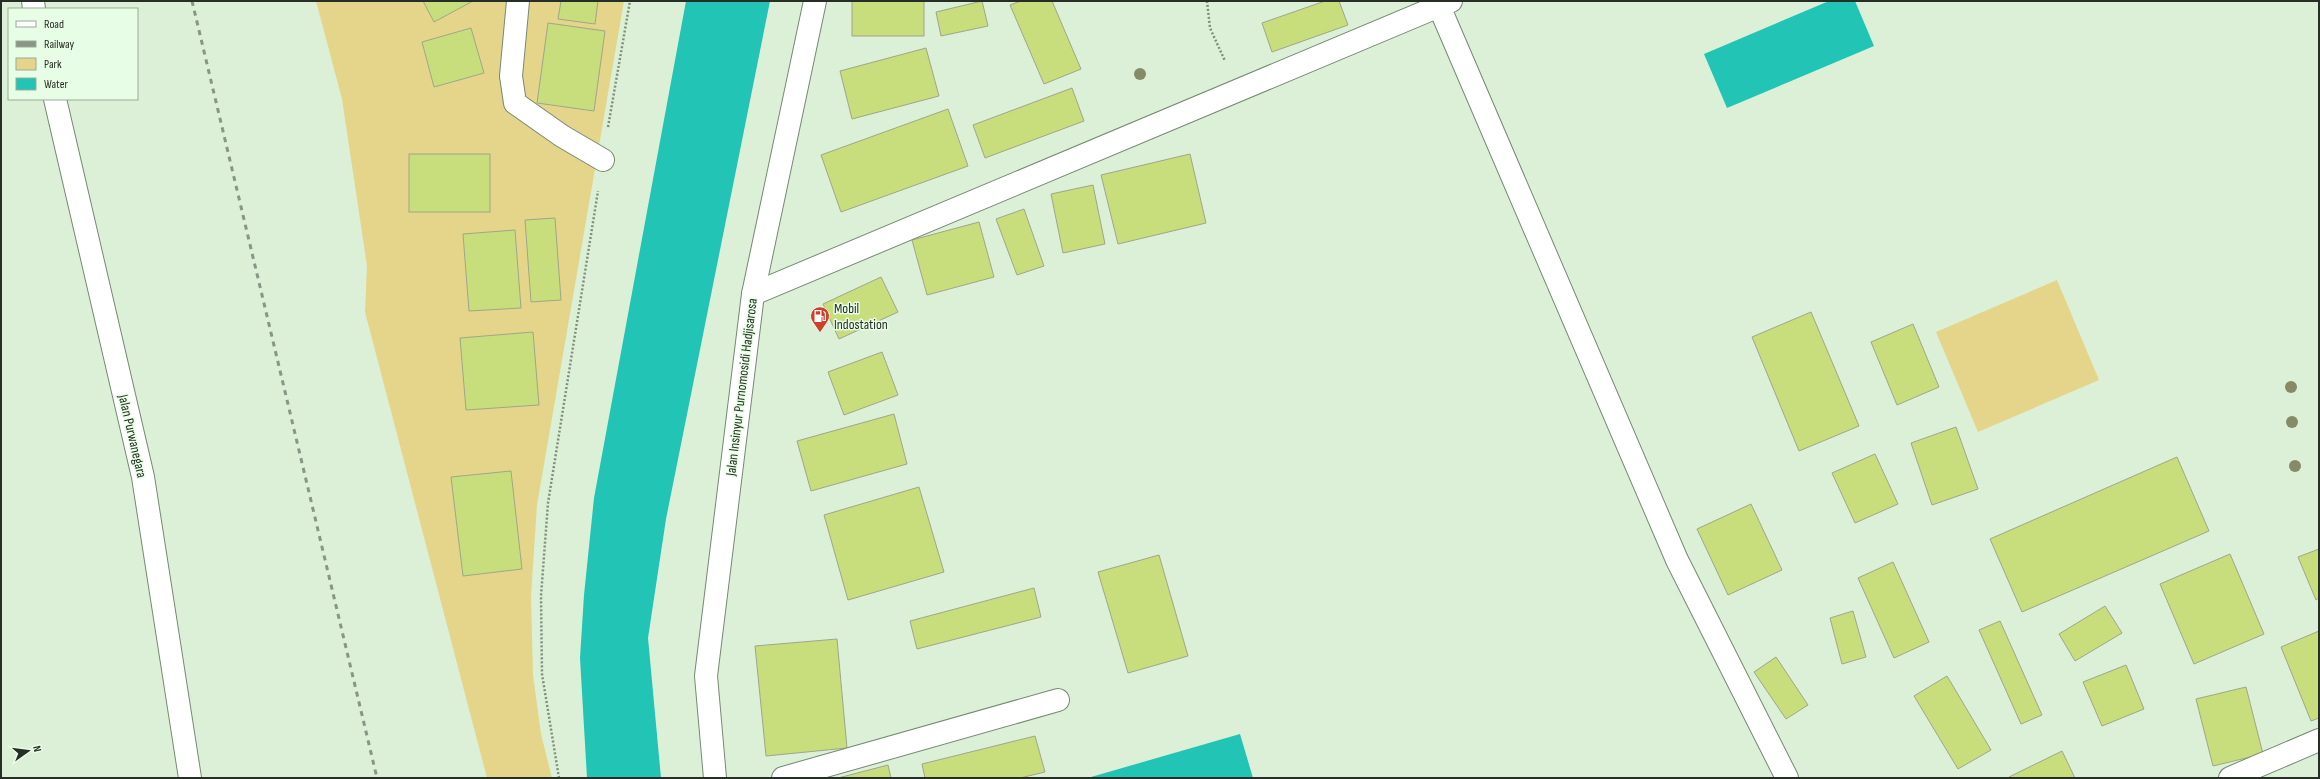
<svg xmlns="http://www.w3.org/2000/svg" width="2320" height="779" viewBox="0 0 2320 779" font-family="'Sofia Sans Condensed',sans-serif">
<rect width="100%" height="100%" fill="#dbf0d7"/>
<g fill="#e5d58a">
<path d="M316,1H624L537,505L531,596L533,675L541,734L552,778H487L365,312L367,266L342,99Z"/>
<path d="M2057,280L2099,380L1978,432L1936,332Z"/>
</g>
<g fill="#21c4b5">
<path d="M686,1H770L666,519L648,638L661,778H587L580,658L584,595L594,498Z"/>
<path d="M1829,1H1855L1874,46L1727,108L1704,54Z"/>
<path d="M1240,734L1253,778H1091V777Z"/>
</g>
<g fill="#c8dd7c" stroke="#9fa68b">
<path d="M423,1H473L434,22Z"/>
<path d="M561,1H598L595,24L558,19Z"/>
<rect x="852" y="1" width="72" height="35"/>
<path d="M982,1L988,26L941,36L936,12Z"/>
<path d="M1021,1H1052L1081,69L1044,84L1010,5Z"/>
<path d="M1325,1H1339L1348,25L1272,52L1262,23Z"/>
<path d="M548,23L605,31L594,111L537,103Z"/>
<path d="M471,28L484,73L434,87L422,42Z"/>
<path d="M926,48L939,96L852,119L840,71Z"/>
<path d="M1072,88L1084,121L985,158L973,125Z"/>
<path d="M948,109L968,166L841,212L821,155Z"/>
<rect x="409" y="154" width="81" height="58"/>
<path d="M1190,154L1206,223L1118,244L1101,175Z"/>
<path d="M1093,185L1105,244L1063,253L1051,194Z"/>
<path d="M1024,209L1044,266L1017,275L996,219Z"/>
<path d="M555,218L561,300L531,302L525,220Z"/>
<path d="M979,222L994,277L927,295L912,240Z"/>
<path d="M515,230L521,308L469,311L463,234Z"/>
<path d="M881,277L898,312L839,339L823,304Z"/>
<path d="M1811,312L1859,426L1799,451L1752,337Z"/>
<path d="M1913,324L1939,387L1897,405L1871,342Z"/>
<path d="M533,332L539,405L466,410L460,338Z"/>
<path d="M882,352L898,395L844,415L828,372Z"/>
<path d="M894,414L907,464L811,491L797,441Z"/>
<path d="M1956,427L1978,489L1932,505L1911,443Z"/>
<path d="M1875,454L1898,504L1855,523L1832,473Z"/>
<path d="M2177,457L2209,531L2022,612L1990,539Z"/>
<path d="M511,471L522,569L463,576L451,477Z"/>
<path d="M919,487L944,572L848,600L824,515Z"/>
<path d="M1751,504L1782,570L1728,595L1697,529Z"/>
<path d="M2319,549V598L2316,600L2298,557Z"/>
<path d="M2230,554L2264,634L2194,664L2160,584Z"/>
<path d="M1159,555L1188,656L1128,673L1098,572Z"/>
<path d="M1893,562L1929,642L1894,658L1858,578Z"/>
<path d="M1034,588L1041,617L917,649L910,621Z"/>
<path d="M2105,606L2122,633L2075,661L2059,634Z"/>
<path d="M1853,611L1866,657L1842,664L1830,618Z"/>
<path d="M2000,621L2042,715L2021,724L1979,630Z"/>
<path d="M2319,631V718L2311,721L2281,647Z"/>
<path d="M837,639L847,748L766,756L755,646Z"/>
<path d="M1776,657L1808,705L1786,719L1754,672Z"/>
<path d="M2126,665L2144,709L2102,726L2083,682Z"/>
<path d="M1947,676L1991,750L1958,769L1914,696Z"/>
<path d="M2246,687L2263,754L2213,766L2196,699Z"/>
<path d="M1035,736L1045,772L1020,778H925L922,764Z"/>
<path d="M2062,751L2075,778H2010L2009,777Z"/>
<path d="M888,765L891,778H838Z"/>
</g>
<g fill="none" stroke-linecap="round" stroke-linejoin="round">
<defs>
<g id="minor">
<path d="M33,1L34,9"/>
<path d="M518,1L511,76L515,103L562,136L603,160"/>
<path d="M1439,6L1677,560L1787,778"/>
<path d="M55,99L143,477L190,778"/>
<path d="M753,294L1451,1"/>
<path d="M715,778L706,676L753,294L815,1"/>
<path d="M783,778L1058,700"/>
<path d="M2230,778L2319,740"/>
</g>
</defs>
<use href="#minor" stroke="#768973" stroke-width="24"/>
<g stroke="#808e7d" stroke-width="2.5" stroke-dasharray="2 2" stroke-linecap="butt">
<path d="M1207,1L1210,28L1225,61"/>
<path d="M608,127L630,1"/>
<path d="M559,778L542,674L541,596L548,503L598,191"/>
</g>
<use href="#minor" stroke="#fff" stroke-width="22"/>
<path stroke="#889685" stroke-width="3" stroke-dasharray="5 5" stroke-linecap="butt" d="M192,1L377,778"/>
</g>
<g fill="#868a66">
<circle cx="1140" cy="74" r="6"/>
<circle cx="2291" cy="387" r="6"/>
<circle cx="2292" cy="422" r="6"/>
<circle cx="2295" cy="466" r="6"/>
</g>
<defs>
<symbol id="fuel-pin" viewBox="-11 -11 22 30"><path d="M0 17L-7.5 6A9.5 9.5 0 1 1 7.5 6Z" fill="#cd412b" stroke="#e8fde5"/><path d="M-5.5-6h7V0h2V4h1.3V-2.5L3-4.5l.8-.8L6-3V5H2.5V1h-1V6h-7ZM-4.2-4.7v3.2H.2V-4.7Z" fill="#fff"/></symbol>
</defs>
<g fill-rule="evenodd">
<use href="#fuel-pin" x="809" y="305" width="22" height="30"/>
</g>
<g text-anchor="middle" stroke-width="3" stroke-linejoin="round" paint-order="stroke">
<g font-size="14" fill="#272e25" stroke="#e8fde5" text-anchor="start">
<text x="834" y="313">Mobil<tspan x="834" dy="16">Indostation</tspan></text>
</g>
<g font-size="14" fill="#272e25" stroke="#e8fde5">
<text transform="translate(741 387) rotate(-83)" y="5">Jalan Insinyur Purnomosidi Hadjisarosa</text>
<text transform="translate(133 436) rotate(77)" y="5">Jalan Purwanegara</text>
</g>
</g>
<rect width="2320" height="779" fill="none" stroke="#272e25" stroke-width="4"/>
<rect x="8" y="8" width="130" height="92" fill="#e8fde5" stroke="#9baa98"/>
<rect x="16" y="21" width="20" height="6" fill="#ffffff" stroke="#9baa98"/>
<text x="44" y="28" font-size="12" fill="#272e25">Road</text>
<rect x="16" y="41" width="20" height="6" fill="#889685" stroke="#9baa98"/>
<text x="44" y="48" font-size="12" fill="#272e25">Railway</text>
<rect x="16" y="58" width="20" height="12" fill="#e5d58a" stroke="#9baa98"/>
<text x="44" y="68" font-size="12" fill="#272e25">Park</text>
<rect x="16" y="78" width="20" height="12" fill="#21c4b5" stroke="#9baa98"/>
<text x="44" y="88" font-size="12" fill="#272e25">Water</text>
<g transform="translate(28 751) rotate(76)" stroke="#e8fde5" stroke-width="3" paint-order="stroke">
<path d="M0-3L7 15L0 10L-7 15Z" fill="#272e25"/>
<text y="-6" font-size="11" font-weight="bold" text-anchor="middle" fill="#272e25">N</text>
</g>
</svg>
